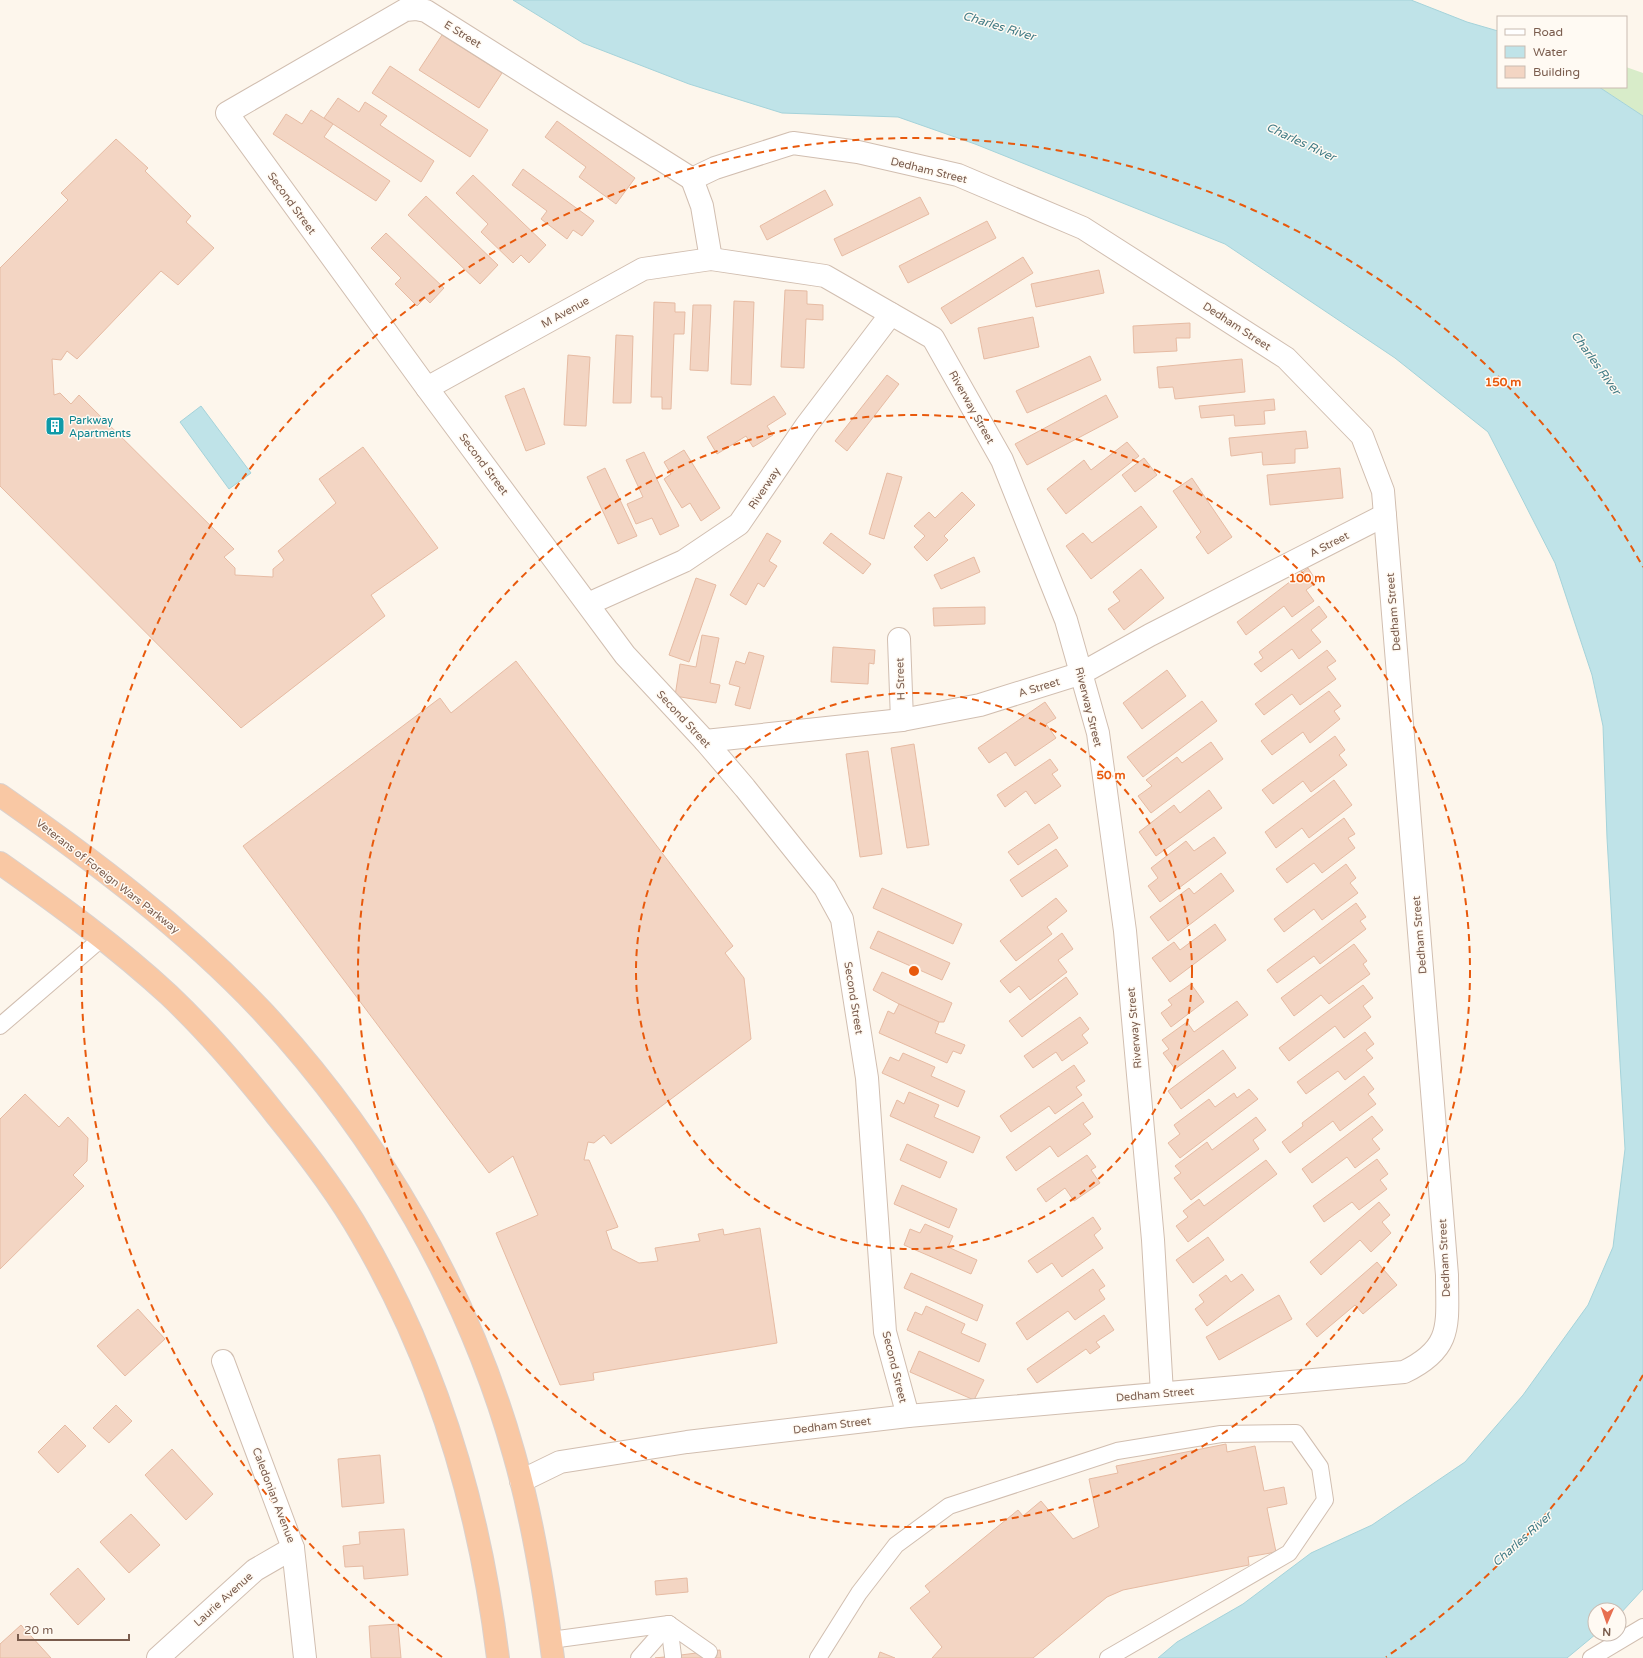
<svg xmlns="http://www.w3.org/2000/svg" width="1643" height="1658" viewBox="0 0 1643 1658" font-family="'Varela Round',sans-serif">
<rect width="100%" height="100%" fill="#fdf6ec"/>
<path fill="#d8ecc9" d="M1626,67L1643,73V116L1599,87H1626Z"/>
<g fill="#bfe3e8" stroke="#a5d3da">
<path d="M513,0H1411L1467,22L1498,31V87H1599L1643,116V1589L1619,1615V1610H1595L1596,1634L1567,1658H1158L1177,1642L1243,1604L1311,1553L1372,1525L1465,1462L1523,1395L1588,1305L1613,1247L1625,1149L1607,838L1603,726L1592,675L1555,563L1488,432L1395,358L1225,244L975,144L898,117L782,113L689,84L583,43Z"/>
<path d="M201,406L251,473L229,489L180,422Z"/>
</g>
<g fill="#f3d5c3" stroke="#e6bba3">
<path d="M442,35L502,73L479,108L419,70Z"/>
<path d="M390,66L488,130L470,157L372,93Z"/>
<path d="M338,98L359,112L365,102L387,116L380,125L434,161L421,182L324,118Z"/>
<path d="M311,110L333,124L324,137L390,181L376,201L273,134L286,114L302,124Z"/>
<path d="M557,121L635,178L616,204L579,177L586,167L545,137Z"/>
<path d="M116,139L148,168L145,171L191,216L186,222L214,248L178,285L161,271L77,359L67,351L61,360L52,359L54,395L60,393L71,404L79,395L234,549L224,557L235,568V575L273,577V569L284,560L278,551L336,503L319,479L363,447L438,548L371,595L385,616L241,728L0,486V268L68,200L61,193Z"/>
<path d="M523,169L594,221L582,236L573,230L567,239L541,219L547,211L512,185Z"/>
<path d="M473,175L546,245L529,263L521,255L513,263L481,232L488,224L456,193Z"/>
<path d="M825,190L833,205L767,240L760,226Z"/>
<path d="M426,196L498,265L480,284L408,215Z"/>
<path d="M920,197L929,214L842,256L834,239Z"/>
<path d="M987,221L996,238L908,283L899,266Z"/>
<path d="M386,233L444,288L430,303L425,298L417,306L395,284L401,278L371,248Z"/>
<path d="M1023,257L1033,273L951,324L941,308Z"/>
<path d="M1099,270L1104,293L1036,307L1031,284Z"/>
<path d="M785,290L807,291V304L823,305V320L806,319L804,368L781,367Z"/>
<path d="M734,301L754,302L751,385L731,384Z"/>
<path d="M654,302L675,303V312H685L684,334H674L671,409H662V397H651Z"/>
<path d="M693,305H711L708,371L690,370Z"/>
<path d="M1033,317L1039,347L984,359L978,328Z"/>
<path d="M1190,323V338H1176L1177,351L1134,353L1133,326Z"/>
<path d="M616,335L633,336L631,403H613Z"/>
<path d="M568,355L590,357L586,426L564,425Z"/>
<path d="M1090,356L1101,380L1027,413L1016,391Z"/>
<path d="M1242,359L1245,392L1175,399L1173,387L1159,388L1157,367Z"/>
<path d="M887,375L899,384L847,451L835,441Z"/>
<path d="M524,388L545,444L526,451L505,396Z"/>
<path d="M1106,395L1118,417L1027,465L1015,444Z"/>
<path d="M774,396L786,414L767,426L773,435L753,447L746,436L717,454L707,437Z"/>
<path d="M1274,399L1275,410L1264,411L1265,424L1235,426L1234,415L1201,418L1199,406Z"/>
<path d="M1306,431L1308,448L1295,449V463L1263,465L1262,452L1231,456L1229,438Z"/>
<path d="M1127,442L1139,456L1066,514L1047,489L1084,460L1091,470Z"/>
<path d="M684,450L720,508L701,521L690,503L682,508L664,479L671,474L664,462Z"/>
<path d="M644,452L679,526L660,535L652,518L636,524L627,504L643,497L626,460Z"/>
<path d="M1144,458L1157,475L1135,492L1122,475Z"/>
<path d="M605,468L637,536L618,544L587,477Z"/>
<path d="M1340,468L1343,498L1270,505L1267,475Z"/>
<path d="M887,473L902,477L884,539L869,534Z"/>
<path d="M1192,478L1232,537L1208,554L1196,537L1201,532L1173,491Z"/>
<path d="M962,492L975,505L944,536L948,540L927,561L914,547L925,536L914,526L929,512L935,518Z"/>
<path d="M1141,506L1157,527L1091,579L1066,546L1083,533L1092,543Z"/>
<path d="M767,533L781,541L769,561L777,566L764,587L758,583L746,605L730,595Z"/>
<path d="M831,533L871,564L863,574L823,543Z"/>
<path d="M974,557L980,572L941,589L934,575Z"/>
<path d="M1308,568L1317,582L1306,590L1314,601L1292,617L1284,606L1246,635L1237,622Z"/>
<path d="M1141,569L1164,598L1124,630L1108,609L1120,601L1113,592Z"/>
<path d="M696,578L716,585L689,662L669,655Z"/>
<path d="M1319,606L1327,617L1311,630L1321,642L1299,659L1292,649L1261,672L1254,664L1263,658L1259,652Z"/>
<path d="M985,607V624L934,626L933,608Z"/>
<path d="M702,635L719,638L710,683L720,685L716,703L675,696L680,664L696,667Z"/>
<path d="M833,647L875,650L874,664L869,663L868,684L831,682Z"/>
<path d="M1327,650L1336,661L1327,667L1336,679L1300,705L1292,694L1264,715L1255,704Z"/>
<path d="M749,652L764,656L750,709L735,705L740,687L729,684L736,661L745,664Z"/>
<path d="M516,661L733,946L725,953L744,978L751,1039L611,1144L604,1135L594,1143L588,1142L584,1160H589L618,1227L606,1231L612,1249L639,1263L658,1261L655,1248L700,1241L698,1234L723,1229L724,1235L760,1228L777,1343L593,1373L594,1380L560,1385L496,1233L538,1215L513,1156L489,1173L243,846L440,698L451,713Z"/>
<path d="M1167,670L1186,696L1142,729L1123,703Z"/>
<path d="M1329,691L1341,706L1334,711L1340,719L1310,743L1303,732L1272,755L1261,741Z"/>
<path d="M1202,701L1217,721L1143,777L1127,757Z"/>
<path d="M1045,702L1056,718L1046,724L1056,738L1015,766L1006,752L989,763L978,748Z"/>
<path d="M1335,736L1345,750L1339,755L1347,765L1311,792L1303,781L1273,804L1262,790Z"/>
<path d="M1211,742L1223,759L1151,813L1138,796L1152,786L1146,780L1177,757L1182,763Z"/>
<path d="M914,744L929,845L907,848L891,748Z"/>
<path d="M868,751L882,854L860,857L846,754Z"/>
<path d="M1050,759L1058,770L1052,774L1061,786L1035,804L1026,791L1005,807L997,795Z"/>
<path d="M1334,780L1352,805L1309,838L1302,828L1276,848L1265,832Z"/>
<path d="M1209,790L1222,808L1156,856L1139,832L1174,805L1180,813Z"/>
<path d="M1344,818L1355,834L1348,838L1355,848L1322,873L1314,863L1287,883L1276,869Z"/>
<path d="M1049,824L1058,838L1018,865L1008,852Z"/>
<path d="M1214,837L1226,853L1160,902L1148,886L1158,878L1151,868L1186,841L1194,851Z"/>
<path d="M1056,849L1068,866L1022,897L1010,880Z"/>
<path d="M1346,864L1356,878L1350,883L1358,893L1322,920L1314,909L1284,932L1274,919Z"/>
<path d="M1221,873L1234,891L1168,941L1150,917L1189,888L1194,894Z"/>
<path d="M882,888L962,924L953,944L873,908Z"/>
<path d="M1056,898L1067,911L1047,927L1052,934L1016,961L1000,941Z"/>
<path d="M1356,903L1366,917L1360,921L1366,929L1320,964L1314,956L1277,983L1267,970Z"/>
<path d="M1215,924L1226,940L1170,982L1152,958L1174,942L1180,950Z"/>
<path d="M878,931L950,963L942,980L870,948Z"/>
<path d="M1062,933L1073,949L1058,960L1067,972L1030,1000L1019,986L1010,993L1000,981Z"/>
<path d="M1354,944L1367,961L1363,964L1370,974L1329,1004L1321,995L1294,1016L1281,998Z"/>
<path d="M882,972L952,1003L944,1022H939L899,1004L873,990Z"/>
<path d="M1066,977L1078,994L1022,1037L1009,1021Z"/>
<path d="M1191,984L1204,1002L1171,1027L1161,1013L1172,1005L1168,1000Z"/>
<path d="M1363,985L1373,998L1363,1006L1371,1017L1344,1038L1335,1026L1289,1061L1279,1048Z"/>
<path d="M1237,1001L1248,1015L1175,1069L1163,1053L1169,1049L1162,1040L1187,1022L1194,1032Z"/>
<path d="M899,1004L939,1022L935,1033L965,1045L961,1054L953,1051L947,1063L879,1033L888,1011L894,1014Z"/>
<path d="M1080,1017L1089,1029L1082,1035L1088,1043L1062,1061L1056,1052L1033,1068L1024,1056Z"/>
<path d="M1365,1032L1374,1044L1366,1050L1373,1058L1345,1080L1338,1071L1306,1094L1297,1082Z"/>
<path d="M1223,1050L1236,1068L1181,1109L1168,1091Z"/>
<path d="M903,1053L935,1067L931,1076L965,1091L958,1107L882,1073L890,1057L899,1061Z"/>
<path d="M1074,1065L1085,1081L1076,1087L1082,1095L1055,1114L1049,1106L1011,1132L1000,1116Z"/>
<path d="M1364,1076L1374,1089L1368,1094L1376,1104L1340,1131L1333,1121L1290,1153L1282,1142L1303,1126L1302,1123Z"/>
<path d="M1249,1089L1258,1099L1180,1158L1168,1143L1180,1134L1174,1125L1209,1099L1215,1107L1234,1093L1237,1098Z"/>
<path d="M909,1092L939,1105L934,1117L980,1137L973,1153L890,1116L897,1100L904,1104Z"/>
<path d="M25,1094L59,1127L68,1117L88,1138L87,1161L73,1175L84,1186L0,1269V1119Z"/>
<path d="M1083,1102L1093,1117L1083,1124L1091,1134L1058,1157L1050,1146L1016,1171L1006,1157Z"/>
<path d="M1372,1116L1383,1130L1372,1139L1380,1149L1355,1168L1347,1157L1312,1183L1302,1169Z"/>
<path d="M1256,1117L1266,1130L1253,1140L1259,1149L1191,1200L1174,1178L1181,1173L1175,1166L1207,1142L1212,1150Z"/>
<path d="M907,1144L947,1162L940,1178L900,1160Z"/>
<path d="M1087,1155L1096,1167L1091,1170L1100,1183L1074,1201L1065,1188L1046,1202L1037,1189Z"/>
<path d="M1377,1159L1388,1174L1380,1180L1387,1189L1359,1210L1352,1202L1324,1222L1313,1206Z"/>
<path d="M1266,1160L1277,1174L1188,1242L1176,1226L1188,1217L1183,1211L1199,1199L1204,1206Z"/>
<path d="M902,1185L957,1209L949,1228L894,1204Z"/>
<path d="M1379,1202L1390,1215L1382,1222L1391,1233L1371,1252L1360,1240L1321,1275L1310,1262Z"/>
<path d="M1093,1217L1101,1229L1094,1235L1103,1248L1062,1277L1052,1263L1037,1273L1028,1261Z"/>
<path d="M925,1224L953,1236L948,1247L977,1260L971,1274L904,1245L910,1229L920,1233Z"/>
<path d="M1208,1237L1224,1260L1193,1283L1176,1260Z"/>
<path d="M1377,1262L1397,1285L1363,1314L1355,1305L1317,1337L1306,1324Z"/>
<path d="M1093,1269L1105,1286L1099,1290L1105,1299L1075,1320L1068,1311L1027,1340L1016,1323Z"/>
<path d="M911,1273L983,1305L977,1321L904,1288Z"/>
<path d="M1242,1274L1254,1290L1207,1326L1195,1309L1204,1302L1199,1295L1226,1275L1231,1282Z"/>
<path d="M1279,1295L1292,1319L1219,1360L1206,1337Z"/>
<path d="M926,1306L965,1324L961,1333L986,1344L979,1362L907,1330L915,1312L922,1315Z"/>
<path d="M138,1309L165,1339L125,1376L97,1346Z"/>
<path d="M1104,1315L1114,1330L1096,1342L1100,1347L1090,1354L1086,1349L1037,1383L1027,1369Z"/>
<path d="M919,1351L984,1380L974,1400L910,1372Z"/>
<path d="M116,1405L132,1421L109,1443L93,1428Z"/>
<path d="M65,1425L86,1446L58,1473L38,1452Z"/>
<path d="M1226,1444L1227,1452L1255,1446L1264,1491L1284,1487L1287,1504L1267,1508L1276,1552L1248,1557L1249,1565L1123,1590L1107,1597L1033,1658H932L942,1647L910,1608L930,1592L925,1586L1018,1510L1023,1516L1041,1501L1073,1539L1099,1527L1089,1479L1118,1473L1116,1466Z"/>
<path d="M172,1449L213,1494L186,1520L145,1475Z"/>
<path d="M380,1455L384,1503L342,1507L338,1459Z"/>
<path d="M131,1514L160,1545L129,1573L100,1542Z"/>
<path d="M404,1529L408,1575L364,1579L363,1566L345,1567L343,1546L360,1544L359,1532Z"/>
<path d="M78,1568L105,1599L78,1625L50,1594Z"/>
<path d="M687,1578L688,1592L656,1595L655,1581Z"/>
<path d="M398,1624L401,1658H371L369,1626Z"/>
<path d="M21,1625L51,1658H0V1644Z"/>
<path d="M720,1650L721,1658H655L673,1656Z"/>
<path d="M880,1652L895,1658H878Z"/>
</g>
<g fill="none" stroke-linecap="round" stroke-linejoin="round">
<defs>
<g id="service">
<path d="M0,1026L101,939"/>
<path d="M669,1624L673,1656"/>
<path d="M551,1640L669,1624L709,1652"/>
<path d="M639,1658L669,1624"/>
<path d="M818,1658L859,1593L896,1545L949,1506L1117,1451L1221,1434L1296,1433L1320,1467L1325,1500L1289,1553L1108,1658"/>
<path d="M1591,1658L1643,1627"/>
</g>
<g id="minor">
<path d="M692,179L426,11L416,9L405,10L227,113L427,388L625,655L705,741L745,788L825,888L842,919L867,1078L885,1332L908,1416"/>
<path d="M427,388L643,269L711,259L825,276L933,338L1002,460L1066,620L1098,733L1125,931L1153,1240L1162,1393"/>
<path d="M588,604L684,561L739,524L806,426L891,314"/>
<path d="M899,639L902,720"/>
<path d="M705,741L902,720L980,705L1082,673L1150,635L1385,515"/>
<path d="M223,1361L293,1548L305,1658"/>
<path d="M521,1481L560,1462L687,1442L908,1416L1404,1372C1454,1348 1447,1324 1447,1275L1383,491L1362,436L1286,358L1083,228L958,175L858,152L793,143L715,168L692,179L702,206L711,259"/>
<path d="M158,1658L255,1570L293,1548"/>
</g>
<g id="trunk">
<path d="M0,795C93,860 185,929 263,1012C379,1137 468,1290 514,1454C533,1520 544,1589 553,1658"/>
<path d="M0,863C58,904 117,947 169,995C208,1032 243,1073 276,1115C307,1153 337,1192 361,1234C437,1364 480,1509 498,1658"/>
</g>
</defs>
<use href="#service" stroke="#d1beb0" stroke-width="18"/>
<use href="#minor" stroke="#d1beb0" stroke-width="24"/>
<use href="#trunk" stroke="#dad1cd" stroke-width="24"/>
<use href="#service" stroke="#fff" stroke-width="16"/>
<use href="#minor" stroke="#fff" stroke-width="22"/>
<use href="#trunk" stroke="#f9c8a4" stroke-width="22"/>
</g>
<g fill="none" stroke="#e8590c" stroke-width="2" stroke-dasharray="7 5">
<circle cx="914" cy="971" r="278"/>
<circle cx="914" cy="971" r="556"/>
<path d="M1643 1375A833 833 0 0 1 1386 1657M442 1657A833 833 0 1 1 1643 567"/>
</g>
<defs>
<symbol id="building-square" viewBox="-11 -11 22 22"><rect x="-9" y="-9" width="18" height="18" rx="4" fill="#0f9aa8" stroke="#fffaf3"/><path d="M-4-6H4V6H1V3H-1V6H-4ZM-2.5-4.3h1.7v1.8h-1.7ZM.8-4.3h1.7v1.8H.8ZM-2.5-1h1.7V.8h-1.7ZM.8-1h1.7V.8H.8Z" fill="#fff"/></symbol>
</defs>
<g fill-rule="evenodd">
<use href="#building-square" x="44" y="415" width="22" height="22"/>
</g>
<g text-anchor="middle" stroke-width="3" stroke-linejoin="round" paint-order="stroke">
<g font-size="11" fill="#7a5c4d" stroke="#fffaf3">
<text transform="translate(463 34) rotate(32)" y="4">E Street</text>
<text transform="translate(929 170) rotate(14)" y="4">Dedham Street</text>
<text transform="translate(292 203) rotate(54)" y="4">Second Street</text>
<text transform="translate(565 312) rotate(-29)" y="4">M Avenue</text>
<text transform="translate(1237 326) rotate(33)" y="4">Dedham Street</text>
<text transform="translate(972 407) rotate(61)" y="4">Riverway Street</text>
<text transform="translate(484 464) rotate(53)" y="4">Second Street</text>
<text transform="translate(764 488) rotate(-56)" y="4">Riverway</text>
<text transform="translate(1329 544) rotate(-27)" y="4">A Street</text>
<text transform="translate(1393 612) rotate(-95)" y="4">Dedham Street</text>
<text transform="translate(900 679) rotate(-92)" y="4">H Street</text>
<text transform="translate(1039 687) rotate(-17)" y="4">A Street</text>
<text transform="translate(1089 707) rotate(76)" y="4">Riverway Street</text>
<text transform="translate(684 719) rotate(47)" y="4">Second Street</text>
<text transform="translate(108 876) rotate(38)" y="4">Veterans of Foreign Wars Parkway</text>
<text transform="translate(1419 935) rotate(-95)" y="4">Dedham Street</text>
<text transform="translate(854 998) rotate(81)" y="4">Second Street</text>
<text transform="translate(1134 1028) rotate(-95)" y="4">Riverway Street</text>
<text transform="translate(1444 1258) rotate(-93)" y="4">Dedham Street</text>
<text transform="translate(895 1367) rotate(76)" y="4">Second Street</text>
<text transform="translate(1155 1394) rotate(-5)" y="4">Dedham Street</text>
<text transform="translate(832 1425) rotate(-7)" y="4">Dedham Street</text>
<text transform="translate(274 1495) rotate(69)" y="4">Caledonian Avenue</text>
<text transform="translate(223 1599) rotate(-42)" y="4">Laurie Avenue</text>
</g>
<g font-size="11" fill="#0d838f" stroke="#fffaf3" text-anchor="start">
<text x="69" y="424">Parkway<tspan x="69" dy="13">Apartments</tspan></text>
</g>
<g font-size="12" font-style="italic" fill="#437c86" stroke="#fffaf3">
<text transform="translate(999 26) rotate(17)" y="4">Charles River</text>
<text transform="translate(1301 142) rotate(25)" y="4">Charles River</text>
<text transform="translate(1596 363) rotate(54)" y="4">Charles River</text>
<text transform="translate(1522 1539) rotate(-42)" y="4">Charles River</text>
</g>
</g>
<circle cx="914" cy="971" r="6" fill="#e8590c" stroke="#fffaf3" stroke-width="2"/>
<g font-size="12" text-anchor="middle" font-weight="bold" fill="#e8590c" stroke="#fffaf3" stroke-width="3" stroke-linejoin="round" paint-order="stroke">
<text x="1503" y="386">150 m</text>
<text x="1307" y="582">100 m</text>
<text x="1111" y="779">50 m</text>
</g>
<rect x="1497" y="16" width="130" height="72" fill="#fffaf3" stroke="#cabbb1"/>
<rect x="1505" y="29" width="20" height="6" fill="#ffffff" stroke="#cabbb1"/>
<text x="1533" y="36" font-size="12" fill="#7a5c4d">Road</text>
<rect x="1505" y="46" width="20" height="12" fill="#bfe3e8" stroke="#cabbb1"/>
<text x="1533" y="56" font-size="12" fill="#7a5c4d">Water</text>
<rect x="1505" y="66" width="20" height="12" fill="#f3d5c3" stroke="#cabbb1"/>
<text x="1533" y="76" font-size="12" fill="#7a5c4d">Building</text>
<g transform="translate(1607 1622) rotate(182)"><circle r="19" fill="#fffaf3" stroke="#cabbb1"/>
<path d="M0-3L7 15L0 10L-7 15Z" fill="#e76f51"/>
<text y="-6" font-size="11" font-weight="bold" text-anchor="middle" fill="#7a5c4d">N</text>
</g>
<path d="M18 1634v6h111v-6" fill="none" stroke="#7a5c4d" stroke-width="2"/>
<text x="24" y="1634" font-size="12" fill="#7a5c4d" stroke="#fffaf3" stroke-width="3" paint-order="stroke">20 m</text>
</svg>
